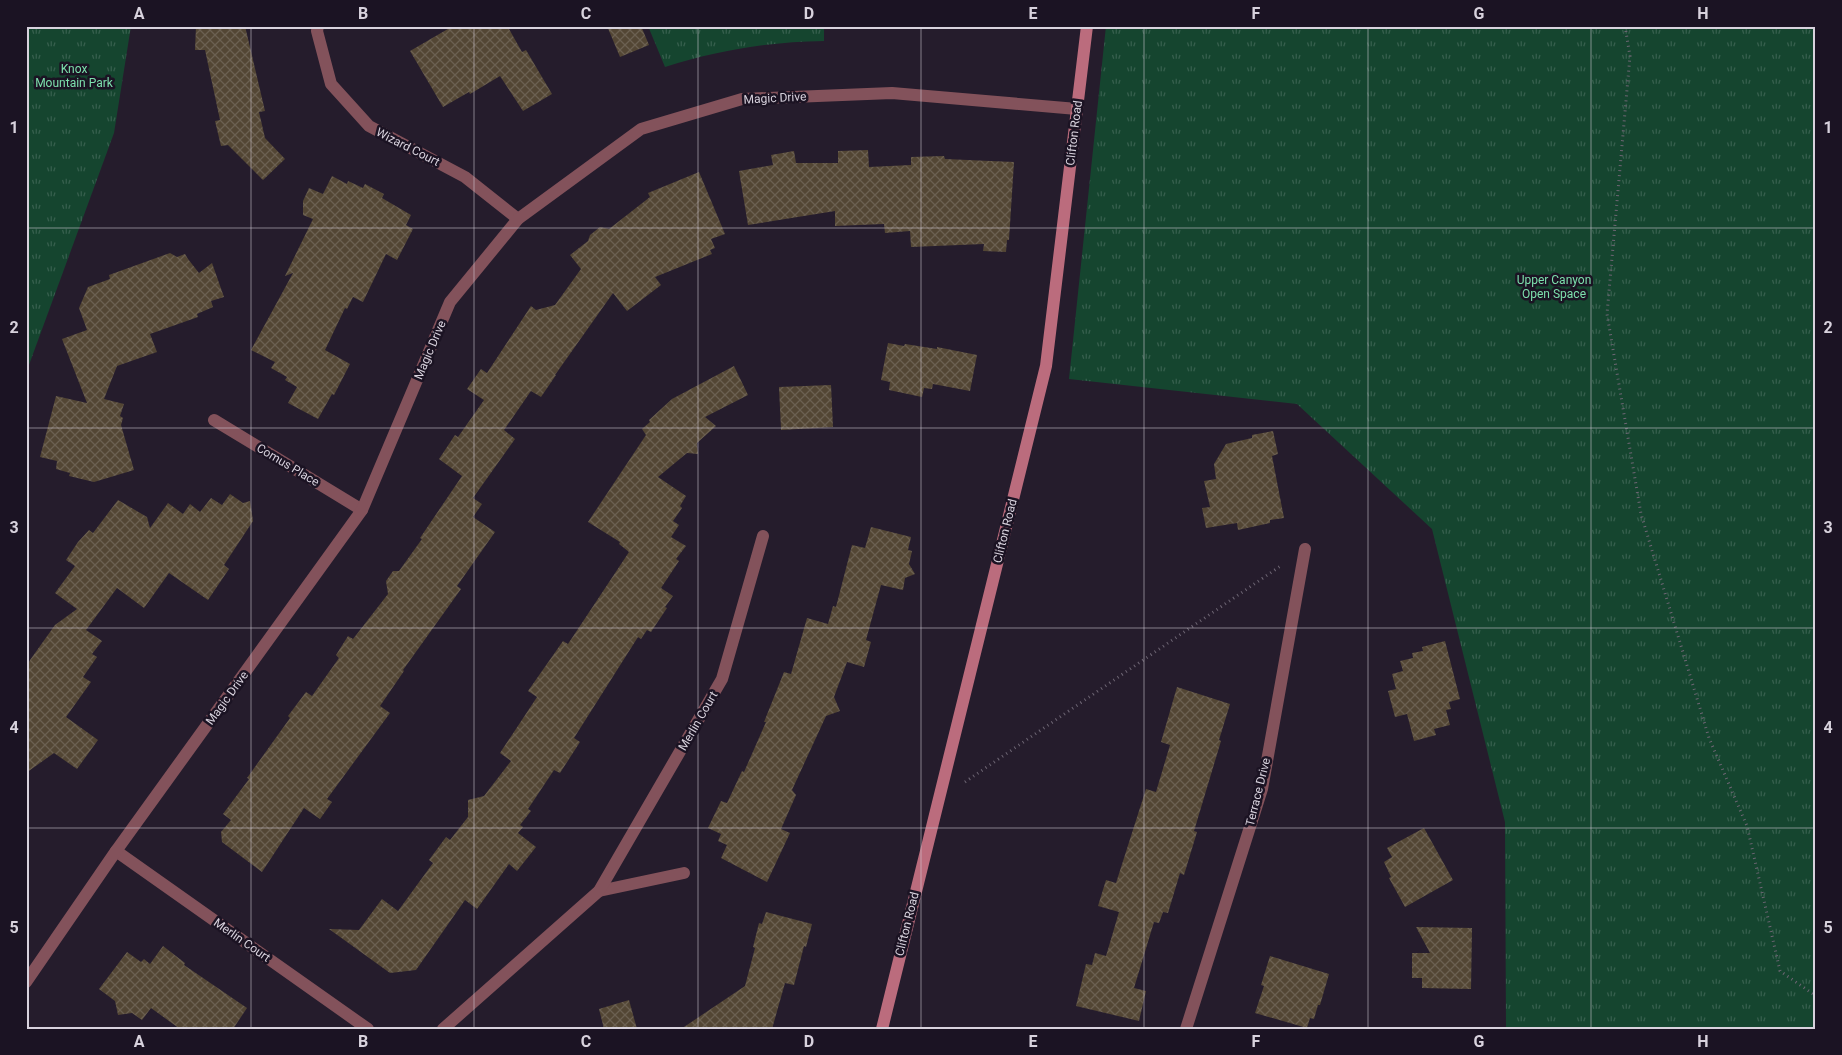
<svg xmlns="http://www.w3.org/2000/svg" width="1842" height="1055" viewBox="0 0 1842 1055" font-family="Roboto,sans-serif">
<defs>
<pattern id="park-tufts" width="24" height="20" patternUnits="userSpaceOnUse" patternTransform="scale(1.25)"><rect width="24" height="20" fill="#15452f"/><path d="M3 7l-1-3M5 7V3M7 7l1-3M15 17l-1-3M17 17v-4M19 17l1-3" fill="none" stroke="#365f4d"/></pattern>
<pattern id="building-cross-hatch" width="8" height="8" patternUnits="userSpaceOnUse" patternTransform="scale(1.25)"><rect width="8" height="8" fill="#534634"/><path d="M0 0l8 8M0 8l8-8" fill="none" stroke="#6b6051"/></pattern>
</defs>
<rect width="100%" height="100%" fill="#251c2c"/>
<g fill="url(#park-tufts)">
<path d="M26,26H131L114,133L26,373Z"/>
<path d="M648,26H824V41C767,42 720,50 665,67Z"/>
<path d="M1106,26H1816V1029H1506L1505,822L1432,529L1297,404L1069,379Z"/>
</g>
<g fill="url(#building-cross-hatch)">
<path d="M196,26H245L265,111L259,112L265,138L285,159L263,180L228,145L221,146L215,121L220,120L205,50H195Z"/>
<path d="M453,26H501L503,28L509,29L522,52L526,50L552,94L523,111L500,76L470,94L469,92L443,107L410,51Z"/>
<path d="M607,26H641L649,45L620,57Z"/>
<path d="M868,150L869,167L911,165V157L944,156L945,159L1014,162L1009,240H1007L1006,252L983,251L984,244L911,247L910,231L885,233L884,224L835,226V211L748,225L739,171L773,165L771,155L794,151L796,163H838V151Z"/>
<path d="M699,172L725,234L711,239L715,248L710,250L712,254L655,277L661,285L627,311L613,293L555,375H556L541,397L531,391L504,430L515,439L473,498L482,504L473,517L495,532L457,586L461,589L403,670L404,671L380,706L390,713L327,799L332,802L320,819L304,808L262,872L222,842L221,832L231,820L223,814L249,779L247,778L290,718L288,716L306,692L312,696L339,658L336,655L348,636L353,639L388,594L386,581L393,571H399L422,539L420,538L462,476L439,459L455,435L458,437L484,400L467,389L481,369L487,373L531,306L536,310L555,305L581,269L570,255L588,241L590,235L600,227L609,229L650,197L648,193Z"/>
<path d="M332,176L347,184L348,181L363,188L365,184L384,194L382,198L411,215L406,225L413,229L397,260L386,254L363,302L353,297L347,309L345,308L325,350L350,364L334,395L332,394L318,419L288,403L297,387L285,380L287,377L271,368L275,362L251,350L293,273L285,276L313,219L303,215V201L309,188L323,194Z"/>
<path d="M170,253L177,257L185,254L188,259L199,273L212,263L224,297L211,301L213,307L197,314L198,317L150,334L157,352L117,366L104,399L124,404L120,416L123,418L121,425L134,470L94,482L69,476L70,473L56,469L57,461L40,457L56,396L87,403L62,339L87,330L79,308L88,287L110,279L109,275Z"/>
<path d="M888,343L904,346L905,344L937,349V347L977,355L970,391L933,384L932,389L924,388L922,397L889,390L890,382L881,380Z"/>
<path d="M734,366L748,395L705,417L716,426L697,443L698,454L687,453L658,477L686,496L680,506L682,508L673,521L679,525L671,537L686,546L676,559L679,561L661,588L673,596L665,607L667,608L651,632L647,630L641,639L638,637L574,738L580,742L560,773L554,770L528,809L531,811L520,825L523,827L518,833L536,847L517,871L509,864L477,909L465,900L416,970L390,973L329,929L359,930L382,899L398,911L433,863L429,860L446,837L450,840L468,817V800L484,796L511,761L500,753L537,697L528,691L563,641L568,644L629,552L619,544L620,542L588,522L646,435L642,429L650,422L649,420L672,399Z"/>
<path d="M831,385L833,427L781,430L779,387Z"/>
<path d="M1273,431L1278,454L1272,456L1284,518L1270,520V523L1238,530L1237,523L1206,528L1202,508L1210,507L1204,481L1216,479L1214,464L1226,444L1252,438V435Z"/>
<path d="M230,494L243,503L250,501L253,521L224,565L229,569L208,600L169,573L144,608L117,588L86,630L102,641L92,654L97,657L83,677L91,682L66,717L98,740L77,769L54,753L26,773V669L30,660L55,625L77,609L55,593L75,566L66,560L78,542L89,530L93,533L118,500L147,517L150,528L168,503L183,514L190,504L200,512L211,498L222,505Z"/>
<path d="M871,527L911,537L908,550L912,551L909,564L915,574L905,578L903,590L881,585L866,640L871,642L864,667L847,662L834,697L840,711L826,716L792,790L796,795L781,829L790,833L767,882L721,858L727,845L718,841L721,834L708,828L721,801L727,803L742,771L744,772L766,722H764L784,672L791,674L807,618L828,624L833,606L836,607L852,545L865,548Z"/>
<path d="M1445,641L1460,699L1449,702L1451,709L1446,710L1450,725L1434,729L1436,735L1414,741L1407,714L1395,717L1388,691L1396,689L1392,674L1403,671L1400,661L1413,658L1412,653L1423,651L1422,647Z"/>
<path d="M1177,687L1230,704L1219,740L1221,741L1194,831L1197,832L1184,875L1180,873L1168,913L1163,912L1159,923L1154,922L1134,988L1146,991L1139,1021L1076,1006L1086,964L1092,965L1095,953L1106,956L1119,912L1098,906L1106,880L1116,883L1146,789L1156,792L1170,745L1161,742Z"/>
<path d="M1424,828L1453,880L1405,907L1389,878L1391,877L1384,862L1392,857L1387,848Z"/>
<path d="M766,912L812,924L806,947L804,946L794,985L785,983L772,1029H681L745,986L755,948L753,947L759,923L762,924Z"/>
<path d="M1416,927L1472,928L1471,989L1422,988V978H1412V953H1430Z"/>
<path d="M163,946L185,963L184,965L247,1008L233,1029H180L151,1008L142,1020L132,1013L118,1015L115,1001L99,989L127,952L141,962L144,959L150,964Z"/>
<path d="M1270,956L1329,974L1320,1005H1318L1314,1019L1310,1018L1307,1028L1255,1013L1264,986L1261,985Z"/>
<path d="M629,1000L637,1029H604L599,1009Z"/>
</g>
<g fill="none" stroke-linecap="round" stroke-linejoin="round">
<g stroke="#6e6674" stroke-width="3" stroke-dasharray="1 4" stroke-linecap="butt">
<path d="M1625,26L1630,56L1607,314L1641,514L1709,738L1747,826L1780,971L1816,996"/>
<path d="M965,782L1282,565"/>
</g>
<g stroke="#83525b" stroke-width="12">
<path d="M318,26L317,31L331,84L369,126L465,177L518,219"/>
<path d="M214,420L362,510"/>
<path d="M116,851L368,1029"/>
<path d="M599,891L684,873"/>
<path d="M26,982L116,851L362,510L450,302L518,219L641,129L742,99L892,93L1077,109"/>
<path d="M443,1029L599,891L722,679L763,536"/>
<path d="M1186,1029L1262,789L1305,549"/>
</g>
<path stroke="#bb6c7d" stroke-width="12" d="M882,1029L1046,366L1087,26"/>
</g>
<path fill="none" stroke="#d8d2dd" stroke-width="1" stroke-opacity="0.55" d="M251,26V1029M474,26V1029M698,26V1029M921,26V1029M1144,26V1029M1368,26V1029M1591,26V1029M26,228H1816M26,428H1816M26,628H1816M26,828H1816"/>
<g text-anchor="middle" stroke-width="5" stroke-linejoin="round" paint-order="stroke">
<g font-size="12" fill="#7de0ad" stroke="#1b1323">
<text x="74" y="73">Knox<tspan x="74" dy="14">Mountain Park</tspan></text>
<text x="1554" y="284">Upper Canyon<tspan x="1554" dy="14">Open Space</tspan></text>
</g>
<g font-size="12" fill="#d8d2dd" stroke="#1b1323">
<text transform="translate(775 98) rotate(-3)" y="4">Magic Drive</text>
<text transform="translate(1074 133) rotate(-83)" y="4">Clifton Road</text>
<text transform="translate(408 147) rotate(27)" y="4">Wizard Court</text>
<text transform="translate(430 350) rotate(-67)" y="4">Magic Drive</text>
<text transform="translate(288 465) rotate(31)" y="4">Comus Place</text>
<text transform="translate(1005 531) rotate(-76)" y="4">Clifton Road</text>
<text transform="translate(227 698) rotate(-54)" y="4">Magic Drive</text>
<text transform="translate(698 721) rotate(-60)" y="4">Merlin Court</text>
<text transform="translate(1258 792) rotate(-76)" y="4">Terrace Drive</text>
<text transform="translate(907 924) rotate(-76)" y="4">Clifton Road</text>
<text transform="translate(242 940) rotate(35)" y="4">Merlin Court</text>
</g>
</g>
<rect width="1842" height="1055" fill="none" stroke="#1b1323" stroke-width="55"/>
<rect x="28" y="28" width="1786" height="1000" fill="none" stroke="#d8d2dd" stroke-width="2"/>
<g font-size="16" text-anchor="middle" font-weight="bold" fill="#d8d2dd">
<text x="139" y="19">A</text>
<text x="363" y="19">B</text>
<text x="586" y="19">C</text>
<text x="809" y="19">D</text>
<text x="1033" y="19">E</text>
<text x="1256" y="19">F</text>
<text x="1479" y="19">G</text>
<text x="1703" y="19">H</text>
<text x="14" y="133">1</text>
<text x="1828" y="133">1</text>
<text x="14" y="333">2</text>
<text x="1828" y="333">2</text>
<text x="14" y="533">3</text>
<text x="1828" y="533">3</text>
<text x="14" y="733">4</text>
<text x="1828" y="733">4</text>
<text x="14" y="933">5</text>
<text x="1828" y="933">5</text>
<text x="139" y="1047">A</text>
<text x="363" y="1047">B</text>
<text x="586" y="1047">C</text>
<text x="809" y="1047">D</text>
<text x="1033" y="1047">E</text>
<text x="1256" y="1047">F</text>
<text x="1479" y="1047">G</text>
<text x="1703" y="1047">H</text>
</g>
</svg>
